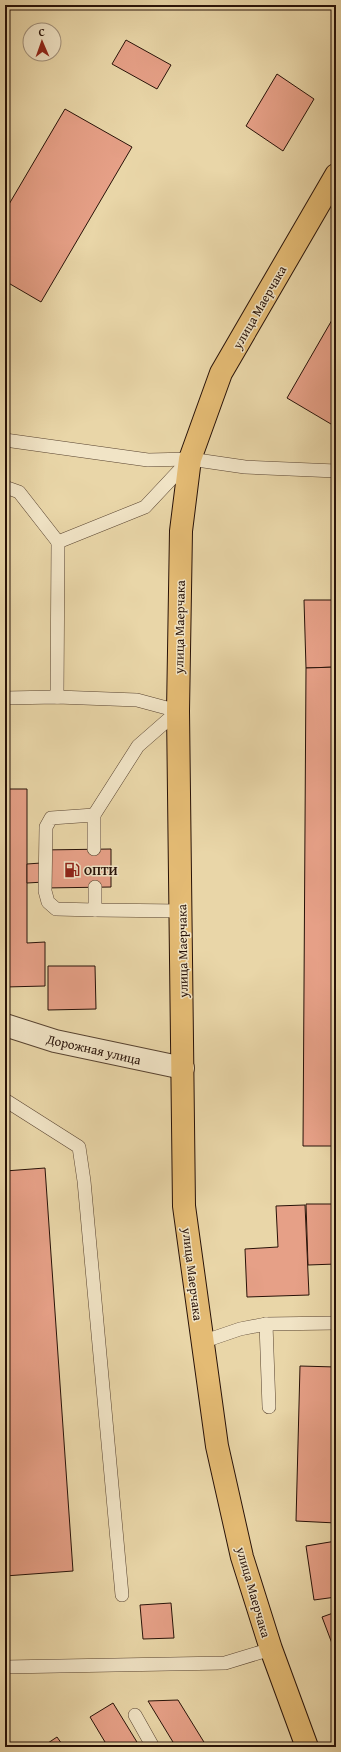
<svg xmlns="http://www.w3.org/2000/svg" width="341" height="1752" viewBox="0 0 341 1752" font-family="'Gentium Book Plus',serif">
<rect width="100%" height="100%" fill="#e9d6a8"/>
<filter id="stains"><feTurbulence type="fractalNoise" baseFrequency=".005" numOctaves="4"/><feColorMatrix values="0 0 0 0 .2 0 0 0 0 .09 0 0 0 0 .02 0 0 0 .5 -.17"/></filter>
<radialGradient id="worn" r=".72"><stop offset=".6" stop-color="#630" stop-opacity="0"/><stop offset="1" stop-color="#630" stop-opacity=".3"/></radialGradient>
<g fill="#e6a087" stroke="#281208">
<path d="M126,40L171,65L157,89L112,64Z"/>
<path d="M277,74L314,99L283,151L246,126Z"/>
<path d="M65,109L132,147L41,302L5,281V211Z"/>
<path d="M336,313V427L287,398Z"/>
<path d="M304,600H336V667L306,668Z"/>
<path d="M336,667V1146H303L306,668Z"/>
<path d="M5,789H27V943L45,942V986L5,987Z"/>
<path d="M111,849V887L44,888V882L27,883V864L41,863V850Z"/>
<path d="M48,966H95L96,1009L48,1010Z"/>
<path d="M45,1168L73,1571L5,1576V1171Z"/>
<path d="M306,1204H336V1264L308,1265Z"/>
<path d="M305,1205L309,1295L247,1297L245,1249L278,1247L276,1206Z"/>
<path d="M300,1366L336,1367V1523L296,1521Z"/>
<path d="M336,1541V1597L314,1600L306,1546Z"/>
<path d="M171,1603L174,1638L143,1639L140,1605Z"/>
<path d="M336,1612V1654L322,1617Z"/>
<path d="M178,1700L207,1747H176L148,1701Z"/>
<path d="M113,1703L140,1747H108L90,1717Z"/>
<path d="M57,1737L64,1747H42Z"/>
</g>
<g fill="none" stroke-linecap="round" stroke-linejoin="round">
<defs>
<g id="lane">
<path d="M5,440L148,460L190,459L245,467L336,471"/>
<path d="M5,487L19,492L58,542"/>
<path d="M57,697L58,542L145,507L189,460"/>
<path d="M5,698L57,697L137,700L178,711"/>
<path d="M94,815L51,818L46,827L45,891L48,902L56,909L95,910"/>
<path d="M94,849V815L138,746L178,711"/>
<path d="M95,887V910L181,911"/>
<path d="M5,1100L79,1147L84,1181L122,1595"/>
<path d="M266,1324L336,1323"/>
<path d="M202,1342L240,1329L266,1324L269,1407"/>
<path d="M5,1667L225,1663L271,1649"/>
<path d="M135,1715L153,1747"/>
</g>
<path id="street" d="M5,1025L55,1041L183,1068"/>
<path id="primary" d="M307,1747L271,1649L242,1557L217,1446L184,1206L178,711L181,531L190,459L221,373L336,175"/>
</defs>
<use href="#lane" stroke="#584330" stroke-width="14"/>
<use href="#street" stroke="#584330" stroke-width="24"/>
<use href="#primary" stroke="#281208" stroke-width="24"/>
<use href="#lane" stroke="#f1e4c6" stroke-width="13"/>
<use href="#street" stroke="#f1e4c6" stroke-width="22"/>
<use href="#primary" stroke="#e4bb74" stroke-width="22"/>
</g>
<defs>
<symbol id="fuel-bare" viewBox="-9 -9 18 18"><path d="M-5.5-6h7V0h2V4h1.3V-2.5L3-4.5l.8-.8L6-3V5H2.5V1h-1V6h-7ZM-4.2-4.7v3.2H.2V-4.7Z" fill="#8f2418" stroke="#f1e4c6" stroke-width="2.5" paint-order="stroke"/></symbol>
</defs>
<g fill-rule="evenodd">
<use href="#fuel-bare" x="61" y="859" width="22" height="22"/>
</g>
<g text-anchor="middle" stroke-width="3" stroke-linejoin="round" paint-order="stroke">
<g font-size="13" fill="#281208" stroke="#f1e4c6">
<text transform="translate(259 307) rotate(-60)" y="5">улица Маерчака</text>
<text transform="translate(179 627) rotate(-89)" y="5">улица Маерчака</text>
<text transform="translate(182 951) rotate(-91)" y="5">улица Маерчака</text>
<text transform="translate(94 1049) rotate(13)" y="5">Дорожная улица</text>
<text transform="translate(193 1274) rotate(83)" y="5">улица Маерчака</text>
<text transform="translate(254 1592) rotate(74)" y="5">улица Маерчака</text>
</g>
<g font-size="13" font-weight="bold" fill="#281208" stroke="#f1e4c6" text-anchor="start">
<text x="84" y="875">ОПТИ</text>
</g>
</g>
<rect width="341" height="1752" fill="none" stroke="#e9d6a8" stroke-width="20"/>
<rect x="6" y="6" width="329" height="1740" fill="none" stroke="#281208" stroke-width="2"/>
<rect x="10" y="10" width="321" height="1732" fill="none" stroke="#281208"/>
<g transform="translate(42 42) rotate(358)"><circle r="19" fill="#f1e4c6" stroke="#a1907a"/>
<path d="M0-3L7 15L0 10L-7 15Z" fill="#8f2418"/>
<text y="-6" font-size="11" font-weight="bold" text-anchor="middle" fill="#281208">С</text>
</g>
<rect width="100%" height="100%" filter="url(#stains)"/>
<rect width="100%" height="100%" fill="url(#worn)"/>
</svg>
